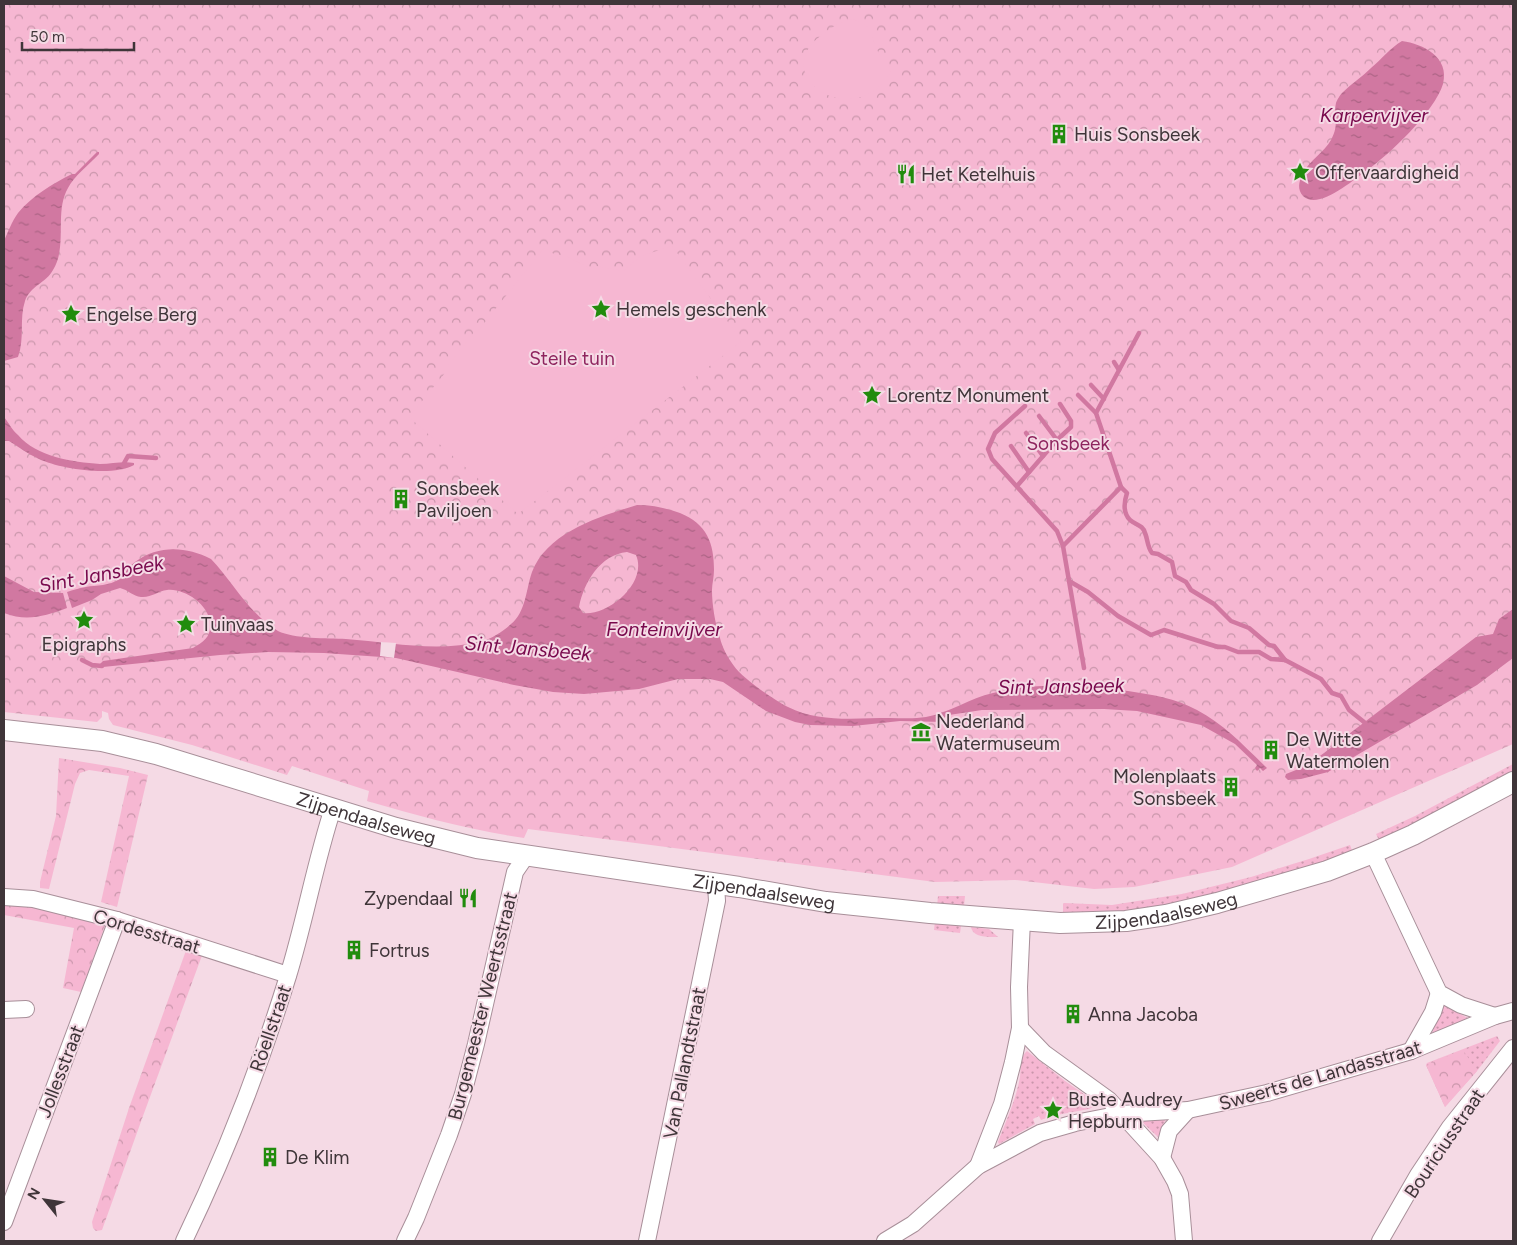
<svg xmlns="http://www.w3.org/2000/svg" width="1517" height="1245" viewBox="0 0 1517 1245" font-family="Figtree,sans-serif">
<defs>
<pattern id="grass-dots" width="8" height="8" patternUnits="userSpaceOnUse" patternTransform="scale(1.25)"><rect width="8" height="8" fill="#f6b7d2"/><path d="M2 2h.1M6 6h.1" fill="none" stroke="#c996ab" stroke-width="1.8" stroke-linecap="round"/></pattern>
<pattern id="forest-crowns" width="20" height="18" patternUnits="userSpaceOnUse" patternTransform="scale(1.25)"><rect width="20" height="18" fill="#f6b7d2"/><path d="M2 6a3 3 0 1 1 6 0M12 15a3 3 0 1 1 6 0" fill="none" stroke="#c996ab"/></pattern>
<pattern id="water-ripples" width="26" height="14" patternUnits="userSpaceOnUse" patternTransform="scale(1.25)"><rect width="26" height="14" fill="#d178a1"/><path d="M2 4q2-2 4 0t4 0M15 11q2-2 4 0t4 0" fill="none" stroke="#ab6384"/></pattern>
</defs>
<rect width="100%" height="100%" fill="#f5dae5"/>
<g fill="url(#grass-dots)">
<path d="M1513,764V773L1380,842L1376,834L1415,816Z"/>
<path d="M1350,845L1353,853L1226,893L1131,913H1063V904L1064,903L1112,905L1182,894L1251,877L1309,859Z"/>
<path d="M938,896H965L964,906L937,907Z"/>
<path d="M935,921L961,926L960,933L934,930Z"/>
<path d="M971,927L989,929L998,937C989,937 973,938 971,927Z"/>
<path d="M1442,1005L1470,1019L1432,1034Z"/>
<path d="M1497,1036L1500,1041L1477,1071L1445,1107L1426,1065L1427,1063Z"/>
<path d="M1027,1051L1065,1081L1094,1101L1095,1106L1089,1109L1057,1115L1052,1110V1116L1041,1120L1039,1116L1033,1119L1035,1124L999,1144L998,1142C1006,1121 1016,1100 1020,1077C1021,1069 1020,1056 1027,1051Z"/>
<path d="M1167,1116L1158,1137L1140,1120Z"/>
</g>
<g fill="url(#forest-crowns)">
<path d="M4,4H1513V744L1232,867L1134,887L1094,889L1015,880L935,882L528,829L524,838C470,830 418,816 367,801L369,791L292,766L287,775L192,745L113,725L109,719L108,713L102,711V717L97,722L4,712Z"/>
<path d="M59,758L120,768L148,775L117,907L101,902L129,776L89,770L80,773L75,784L49,889L40,888V882L56,816Z"/>
<path d="M4,897L107,920L81,992L63,988L74,928L4,915Z"/>
<path d="M188,945L204,950L143,1116L102,1230L96,1231L93,1228L92,1222L129,1108Z"/>
<path d="M1463,1050L1477,1071L1445,1107L1426,1065Z"/>
</g>
<g fill="#f6b7d2">
<path d="M851,19C877,25 869,37 880,55C885,62 889,63 891,72C856,132 770,79 818,38C830,28 836,24 851,19Z"/>
<path d="M672,246L742,341L518,514L409,417L445,373L443,372L476,330L478,331L544,248L554,254L566,256L589,268L596,266L623,271L641,256Z"/>
</g>
<g fill="url(#water-ripples)" fill-rule="evenodd">
<path d="M1402,41C1423,44 1450,57 1443,84C1435,111 1389,155 1366,171C1353,180 1318,211 1303,196C1297,189 1299,182 1302,175C1309,160 1324,153 1331,140C1340,124 1333,116 1336,103C1337,100 1340,95 1342,93C1351,84 1362,77 1371,68C1382,59 1390,48 1402,41Z"/>
<path d="M97,152H99V154C90,164 74,176 68,188C54,212 68,246 53,270C46,283 30,286 25,301C19,319 25,338 18,357L4,361V241C8,232 12,221 18,213C32,196 52,184 72,174H75Z"/>
<path d="M4,417C9,423 12,430 18,435C37,457 72,462 100,464C112,464 123,461 134,463V465C113,477 60,469 39,459C28,454 19,447 9,441H4Z"/>
<path d="M637,505C653,505 666,508 680,513C707,524 714,543 714,570C714,577 712,584 712,590C712,605 715,623 720,638C722,647 728,658 734,666C742,678 774,700 788,707C819,723 856,718 890,718C901,718 914,719 926,717C949,713 970,698 993,693C1037,682 1084,685 1128,691C1153,695 1175,698 1197,710C1225,725 1244,746 1267,768L1263,771L1260,768L1257,771L1255,768L1257,765L1235,744L1201,725L1137,711L1104,709L982,710L949,715L945,717L943,722L900,721L853,726L810,725L795,722L766,711L723,682L710,679H678L639,689L584,694L553,692L514,685L396,658L324,653L268,652L220,655L103,667L100,664L103,661L193,648C204,642 212,636 210,622C208,604 184,588 167,590C158,591 151,598 141,597C133,596 128,590 120,588L101,594L92,600L72,608L67,592C73,590 79,588 86,587C96,585 110,586 119,579C125,574 128,567 135,562C158,545 186,546 211,559C233,582 250,615 278,631C294,639 327,638 346,639C390,642 438,653 482,641C491,639 504,631 511,624C526,612 526,589 532,572C547,532 601,516 637,505ZM627,552L636,555C648,583 608,616 583,613L579,607C584,582 600,555 627,552Z"/>
<path d="M4,576L34,592L63,593L67,608C45,616 27,622 4,613Z"/>
<path d="M1513,609V658L1477,685L1328,772L1301,779L1288,780L1285,777L1286,774L1306,766L1324,753L1476,637L1493,634L1499,619Z"/>
</g>
<path fill="#f5dae5" d="M381,642L396,643L394,658L380,656Z"/>
<g fill="none" stroke-linecap="round" stroke-linejoin="round">
<g stroke="#d178a1" stroke-width="4.5">
<path d="M1114,362L1119,370"/>
<path d="M1091,385L1104,399"/>
<path d="M1078,395L1096,413"/>
<path d="M1025,406L995,433L988,449L992,459L1057,531L1063,546L1084,668"/>
<path d="M1039,416L1057,440"/>
<path d="M1026,433L1043,456"/>
<path d="M1011,446L1029,472"/>
<path d="M123,465L128,456L156,458"/>
<path d="M1017,486L1057,440L1071,427V421L1060,404"/>
<path d="M1121,487L1127,493C1124,502 1123,513 1130,520C1136,525 1143,525 1145,533C1148,540 1147,546 1152,553L1158,554L1172,562L1175,576L1186,582L1191,590L1214,604L1231,621L1249,628L1269,645L1274,646L1285,660"/>
<path d="M1063,546L1121,487L1096,413L1139,333"/>
<path d="M1069,581L1088,592L1118,616L1151,635L1164,630L1218,647H1225L1238,652H1259L1271,659L1285,660L1321,679L1332,693L1341,696L1349,710L1364,722L1367,727"/>
<path d="M82,660L92,665L102,666"/>
</g>
<defs>
<g id="minor">
<path d="M1373,853L1439,993L1461,1005L1495,1016"/>
<path d="M4,897L33,899L117,920L288,975"/>
<path d="M4,1010L26,1009"/>
<path d="M1020,1028L1044,1053L1109,1100L1162,1158L1175,1181L1180,1194L1184,1241"/>
<path d="M1411,1051L1433,1012L1439,993"/>
<path d="M1162,1158L1169,1131L1188,1110"/>
<path d="M978,1166L1002,1104L1013,1062L1020,1028L1019,987L1022,920"/>
<path d="M4,1222L117,920"/>
<path d="M184,1241C225,1156 260,1067 288,976C305,921 315,863 333,808"/>
<path d="M405,1241L416,1218L449,1135L463,1094L476,1044L515,872L526,856"/>
<path d="M647,1241L717,901L716,885"/>
<path d="M885,1241L913,1224L978,1166L1040,1133L1075,1123L1121,1114L1188,1110L1267,1093L1411,1051L1495,1016L1513,1011"/>
<path d="M1380,1241L1418,1175L1450,1127L1513,1048"/>
</g>
<g id="major">
<path id="s1" d="M4,730L102,741L156,754L396,828L477,848L739,887L826,902L930,913L1060,923L1126,921L1166,915L1217,903L1327,871L1373,853L1413,835L1513,782"/>
</g>
</defs>
<use href="#minor" stroke="#a88f99" stroke-width="18"/>
<use href="#major" stroke="#a88f99" stroke-width="22"/>
<use href="#minor" stroke="#fff" stroke-width="16"/>
<use href="#major" stroke="#fff" stroke-width="20"/>
</g>
<defs>
<symbol id="building-bare" viewBox="-9 -9 18 18"><path d="M-4-6H4V6H1V3H-1V6H-4ZM-2.5-4.3h1.7v1.8h-1.7ZM.8-4.3h1.7v1.8H.8ZM-2.5-1h1.7V.8h-1.7ZM.8-1h1.7V.8H.8Z" fill="#218c0d" stroke="#f5dae5" stroke-width="2.5" paint-order="stroke"/></symbol>
<symbol id="sight-bare" viewBox="-9 -9 18 18"><path d="M0-6L1.8-2.2L6-1.7L2.9 1.2L3.7 5.4L0 3.3L-3.7 5.4L-2.9 1.2L-6-1.7L-1.8-2.2Z" fill="#218c0d" stroke="#f5dae5" stroke-width="2.5" paint-order="stroke"/></symbol>
<symbol id="restaurant-bare" viewBox="-9 -9 18 18"><path d="M-5-6h1v4h1v-4h1v4h1v-4h1v5L-1.5 .5V6h-2V.5L-5-1ZM5-6V6H3V1.5H1.5Q1.5-4 5-6Z" fill="#218c0d" stroke="#f5dae5" stroke-width="2.5" paint-order="stroke"/></symbol>
<symbol id="museum-bare" viewBox="-9 -9 18 18"><path d="M0-6L6-3V-2H-6V-3ZM-5-1h2V3h-2ZM-1-1h2V3h-2ZM3-1h2V3H3ZM-6 4H6V6H-6Z" fill="#218c0d" stroke="#f5dae5" stroke-width="2.5" paint-order="stroke"/></symbol>
</defs>
<g fill-rule="evenodd">
<use href="#building-bare" x="1045" y="120" width="28" height="28"/>
<use href="#sight-bare" x="1286" y="158" width="28" height="28"/>
<use href="#restaurant-bare" x="892" y="160" width="28" height="28"/>
<use href="#sight-bare" x="587" y="295" width="28" height="28"/>
<use href="#sight-bare" x="57" y="300" width="28" height="28"/>
<use href="#sight-bare" x="858" y="381" width="28" height="28"/>
<use href="#building-bare" x="387" y="485" width="28" height="28"/>
<use href="#sight-bare" x="70" y="606" width="28" height="28"/>
<use href="#sight-bare" x="172" y="610" width="28" height="28"/>
<use href="#museum-bare" x="907" y="718" width="28" height="28"/>
<use href="#building-bare" x="1257" y="736" width="28" height="28"/>
<use href="#building-bare" x="1217" y="773" width="28" height="28"/>
<use href="#restaurant-bare" x="454" y="884" width="28" height="28"/>
<use href="#building-bare" x="340" y="936" width="28" height="28"/>
<use href="#building-bare" x="1059" y="1000" width="28" height="28"/>
<use href="#sight-bare" x="1039" y="1096" width="28" height="28"/>
<use href="#building-bare" x="256" y="1143" width="28" height="28"/>
</g>
<g text-anchor="middle" stroke-width="4" stroke-linejoin="round" paint-order="stroke">
<g font-size="19" fill="#3f3539" stroke="#f5dae5" text-anchor="start">
<text x="1074" y="141">Huis Sonsbeek</text>
<text x="1315" y="179">Offervaardigheid</text>
<text x="921" y="181">Het Ketelhuis</text>
<text x="616" y="316">Hemels geschenk</text>
<text x="86" y="321">Engelse Berg</text>
<text x="887" y="402">Lorentz Monument</text>
<text x="416" y="495">Sonsbeek<tspan x="416" dy="22">Paviljoen</tspan></text>
<text x="201" y="631">Tuinvaas</text>
<text x="84" y="651" text-anchor="middle">Epigraphs</text>
<text x="936" y="728">Nederland<tspan x="936" dy="22">Watermuseum</tspan></text>
<text x="1286" y="746">De Witte<tspan x="1286" dy="22">Watermolen</tspan></text>
<text x="1216" y="783" text-anchor="end">Molenplaats<tspan x="1216" dy="22">Sonsbeek</tspan></text>
<text x="453" y="905" text-anchor="end">Zypendaal</text>
<text x="369" y="957">Fortrus</text>
<text x="1088" y="1021">Anna Jacoba</text>
<text x="1068" y="1106">Buste Audrey<tspan x="1068" dy="22">Hepburn</tspan></text>
<text x="285" y="1164">De Klim</text>
</g>
<g font-size="19" fill="#8e245e" stroke="#f5dae5">
<text x="572" y="365">Steile tuin</text>
<text x="1068" y="450">Sonsbeek</text>
</g>
<g font-size="19" fill="#3f3539" stroke="#f5dae5">
<text dy="7" stroke="none"><textPath href="#s1" startOffset="374">Zijpendaalseweg</textPath></text>
<text dy="7" stroke="none"><textPath href="#s1" startOffset="779">Zijpendaalseweg</textPath></text>
<text dy="7" stroke="none"><textPath href="#s1" startOffset="1184">Zijpendaalseweg</textPath></text>
<text transform="translate(147 931) rotate(17)" y="7">Cordesstraat</text>
<text transform="translate(482 1006) rotate(-76)" y="7">Burgemeester Weertsstraat</text>
<text transform="translate(270 1028) rotate(-71)" y="7">Röellstraat</text>
<text transform="translate(684 1063) rotate(-79)" y="7">Van Pallandtstraat</text>
<text transform="translate(60 1071) rotate(-69)" y="7">Jollesstraat</text>
<text transform="translate(1320 1075) rotate(-16)" y="7">Sweerts de Landasstraat</text>
<text transform="translate(1444 1143) rotate(-56)" y="7">Bouriciusstraat</text>
</g>
<g font-size="20" font-style="italic" fill="#78084c" stroke="#f5dae5">
<text x="1374" y="122">Karpervijver</text>
<text transform="translate(101 574) rotate(-11)" y="7">Sint Jansbeek</text>
<text x="664" y="636">Fonteinvijver</text>
<text transform="translate(528 648) rotate(5)" y="7">Sint Jansbeek</text>
<text transform="translate(1061 686) rotate(-1)" y="7">Sint Jansbeek</text>
</g>
</g>
<rect width="1517" height="1245" fill="none" stroke="#3f3539" stroke-width="10"/>
<g transform="translate(45 1200) rotate(300)" stroke="#f5dae5" stroke-width="4" paint-order="stroke">
<path d="M0-4L9 19L0 12L-9 19Z" fill="#3f3539"/>
<text y="-8" font-size="14" font-weight="bold" text-anchor="middle" fill="#3f3539">N</text>
</g>
<path d="M22 42v8h112v-8" fill="none" stroke="#3f3539" stroke-width="2.5"/>
<text x="30" y="42" font-size="15" fill="#3f3539" stroke="#f5dae5" stroke-width="4" paint-order="stroke">50 m</text>
</svg>
